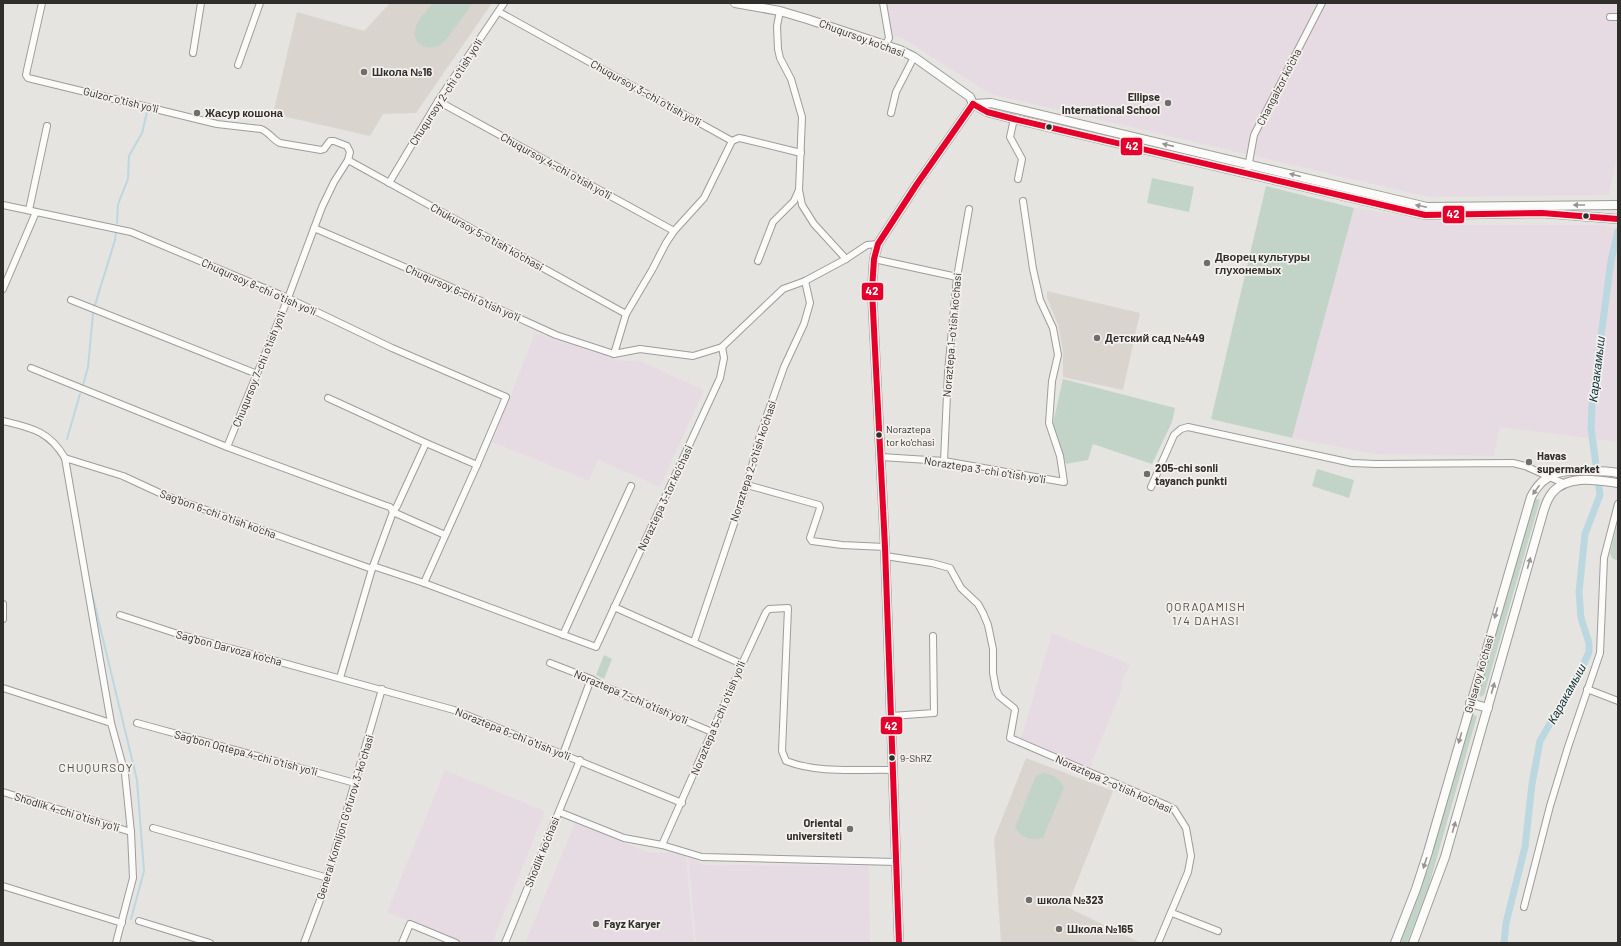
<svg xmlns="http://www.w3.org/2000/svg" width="1621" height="946" viewBox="0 0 1621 946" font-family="Barlow,sans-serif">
<rect width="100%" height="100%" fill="#e6e4e1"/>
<g fill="#dad4ce">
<path d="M390,3H492L416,113L383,114L370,136L273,114L297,12L364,31Z"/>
<path d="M1047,291L1140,313L1123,390L1063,377V351L1058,325L1047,298Z"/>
<path d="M1026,758L1113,791L1067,907L1141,943H1001L994,839Z"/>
</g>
<g fill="#e7dbe3">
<path d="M887,3H1618V152L1609,195L1428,197L990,94L899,36L893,38Z"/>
<path d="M1354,208L1464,225H1604L1618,230V442L1500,427L1494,456L1374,454L1292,438Z"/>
<path d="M535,333L617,360L640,361L704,390L660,487L598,460L589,481L492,442Z"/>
<path d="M1052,633L1130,664L1121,684L1122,689L1090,767L1021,739Z"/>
<path d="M445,770L545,811L492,943H464L387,912Z"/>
<path d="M575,823L650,853L673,852L686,855L694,943H525Z"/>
<path d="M688,857L704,865L869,866L870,943H696Z"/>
</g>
<g fill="#c2d4c7">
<path d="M433,3H473L445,41C433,53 412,48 415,29C417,20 427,10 433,3Z"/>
<path d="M1152,178L1194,187L1189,212L1147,203Z"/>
<path d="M1266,186L1354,208L1292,438L1211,419Z"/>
<path d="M1063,379L1175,408L1172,422L1152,464L1093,444L1088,460L1066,464L1053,423Z"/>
<path d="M1317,469L1354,480L1349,498L1312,486Z"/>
<path d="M1535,498L1540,500L1484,695L1481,697L1479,694Z"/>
<path d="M1618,521V561L1612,558L1610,553Z"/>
<path d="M604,655L612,659L604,679L596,675Z"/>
<path d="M1472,715L1477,716L1428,889L1407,943H1400L1422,886Z"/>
<path d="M1043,773C1054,775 1059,778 1064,787L1043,838C1031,841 1021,839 1015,827L1036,776Z"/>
</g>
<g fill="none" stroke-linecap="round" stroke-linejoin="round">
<g stroke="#bbd7df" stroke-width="2">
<path d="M117,223L118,204L128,179L129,156L142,133L148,108"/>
<path d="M95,305L115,240L116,232"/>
<path d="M83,385L88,367L93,314"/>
<path d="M67,439L80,394"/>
<path d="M89,581L137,780L144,871L131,919"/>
</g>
<path stroke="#bbd7df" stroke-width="7" d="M1504,943L1506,923L1525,847L1532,784L1540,741L1582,668L1589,652V643L1581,618L1579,592L1585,534L1600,495L1591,428L1592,404L1611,261L1618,231"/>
<defs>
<g id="street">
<path d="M42,3L27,70L26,75L28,78L217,124L261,129C269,132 273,140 280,143L321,150L324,149L330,141H334L347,146L350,152L348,160L334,182L322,207L288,298L227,447"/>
<path d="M883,3L889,38L886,44"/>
<path d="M780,11L777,26L778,49L780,58L791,79L802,117L799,190L802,205L814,224L846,259"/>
<path d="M499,12L732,141L739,138L744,139L801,153"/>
<path d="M1610,17H1618"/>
<path d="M193,53L201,3"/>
<path d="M238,65L260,3"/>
<path d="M438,101L674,231"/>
<path d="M891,113L896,92L914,57"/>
<path d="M1014,119L1010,137L1022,159L1018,179"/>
<path d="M348,160L626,314"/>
<path d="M1248,168L1254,135L1322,3"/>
<path d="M389,183L438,101L504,3"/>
<path d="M3,205L131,232L288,298L392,348L506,397L477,465L424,583"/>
<path d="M29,210L47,126"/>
<path d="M314,228L446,285L556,335L614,354L640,349L693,356L722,347L783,289L805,281L846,259L867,245L878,244"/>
<path d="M874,259L957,277"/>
<path d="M758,261L773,222L794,201L799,190"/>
<path d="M3,289L36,212"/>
<path d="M71,300L257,374"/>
<path d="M614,354L626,314L652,270L666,243L674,231L704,198L732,141"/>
<path d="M31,368L227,447L384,505L390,507L393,512L445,535"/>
<path d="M328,398L426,443L477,465"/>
<path d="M3,421C32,428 49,431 65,458L111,723L125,774L131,832L133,878L116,943"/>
<path d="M881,457L944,461L1064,482L1060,456L1049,423L1052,381L1058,355L1053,328L1040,300L1033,269L1023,201"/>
<path d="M65,458L123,476L164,495L372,569"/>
<path d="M944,461L948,372L957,277L969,209"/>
<path d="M747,485L819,505L820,508L810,538L812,541L842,545L885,547"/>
<path d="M1151,487L1174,435L1181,429L1188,427L1352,463L1376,464L1513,463L1525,466L1563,483"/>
<path d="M885,556L932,563L950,568L961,588L978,604L983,613L988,625L993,649V673L996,689L999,696L1014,708L1015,710L1010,738L1166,805L1174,809L1186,828L1191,856L1188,872L1158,943"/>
<path d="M373,566L424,583L596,647L720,378L724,358L722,347"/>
<path d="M3,604V619"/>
<path d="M614,607L742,664"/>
<path d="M120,615L178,634L454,710L682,803"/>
<path d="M563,635L631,486"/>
<path d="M694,642L747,485L760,435L784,367L804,324L810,303L805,281"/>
<path d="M550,663L591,679L603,686L712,732"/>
<path d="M340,678L372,569L393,512L397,506L426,443"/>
<path d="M3,688L111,723"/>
<path d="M1587,689L1618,701"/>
<path d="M891,716L934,713L933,636"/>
<path d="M137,723L355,783"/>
<path d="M563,754L591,679"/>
<path d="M3,792L131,832"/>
<path d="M559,812L624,838L662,845L702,857L896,862"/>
<path d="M153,828L328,878"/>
<path d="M662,845L742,664L766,612L769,609L788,608L782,751L786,761C820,774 857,769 893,770"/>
<path d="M3,886L122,923"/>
<path d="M1524,907L1550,806L1568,747L1600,653L1604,558L1618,504"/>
<path d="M1172,913L1218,931"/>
<path d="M139,921L210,943"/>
<path d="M304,943L323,892L382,689"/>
<path d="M402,943L410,924L456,943"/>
<path d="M505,943L580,760"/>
</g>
<g id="secondary">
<path d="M735,3L780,11L807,19L900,50L914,57L970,97L973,104"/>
<path d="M973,104L987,112L1014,119L1425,215L1542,213L1618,219"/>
<path d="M974,104L991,103L1427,207L1618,205"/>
<path d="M1470,703L1488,708"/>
<path d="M899,943L885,547L872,290L874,259L878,244L917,184L973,104"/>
<path d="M1395,943L1416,889L1428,852L1531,497C1545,470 1564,470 1590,471C1599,471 1609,471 1618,473"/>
<path d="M1413,943L1445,857L1543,513C1545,506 1547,499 1552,493C1567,474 1597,480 1618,483"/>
</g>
</defs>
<use href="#street" stroke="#9e9c9b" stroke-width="8"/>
<use href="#secondary" stroke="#9e9c9b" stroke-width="10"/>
<use href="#street" stroke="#fbfbfa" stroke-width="6"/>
<use href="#secondary" stroke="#fbfbfa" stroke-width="8"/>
<defs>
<g id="bus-1">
<path d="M973,104L987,112L1014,119L1425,215L1542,213L1618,219"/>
<path d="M899,943L885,547L872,290L874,259L878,244L917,184L973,104"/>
</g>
</defs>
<use href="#bus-1" stroke="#f4f1ed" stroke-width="9"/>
<use href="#bus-1" stroke="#e4002b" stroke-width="6"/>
</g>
<defs><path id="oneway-solid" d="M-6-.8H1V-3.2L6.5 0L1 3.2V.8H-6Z"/></defs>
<g fill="#969494">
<use href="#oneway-solid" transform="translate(1168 145) rotate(-167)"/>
<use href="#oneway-solid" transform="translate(1295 175) rotate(-166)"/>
<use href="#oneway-solid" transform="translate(1579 205) rotate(180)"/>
<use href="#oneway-solid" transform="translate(1421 206) rotate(-168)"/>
<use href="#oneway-solid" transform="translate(1536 490) rotate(126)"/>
<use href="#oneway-solid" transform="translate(1529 563) rotate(-74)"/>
<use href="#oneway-solid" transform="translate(1496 613) rotate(106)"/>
<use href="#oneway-solid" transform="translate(1493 688) rotate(-74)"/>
<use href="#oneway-solid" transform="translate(1460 738) rotate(106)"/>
<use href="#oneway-solid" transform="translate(1454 827) rotate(-74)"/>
<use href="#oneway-solid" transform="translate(1425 863) rotate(108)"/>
</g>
<g fill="#706e6c" stroke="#f4f1ed" stroke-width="1.5">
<circle cx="364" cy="72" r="4"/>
<circle cx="1168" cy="103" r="4"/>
<circle cx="197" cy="113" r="4"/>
<circle cx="1207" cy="263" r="4"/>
<circle cx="1097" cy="338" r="4"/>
<circle cx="1529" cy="462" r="4"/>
<circle cx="1147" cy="474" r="4"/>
<circle cx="850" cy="829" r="4"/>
<circle cx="1029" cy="900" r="4"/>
<circle cx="596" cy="924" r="4"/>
<circle cx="1059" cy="929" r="4"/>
</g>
<g fill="#302e2d" stroke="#f4f1ed" stroke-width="1.5">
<circle cx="1049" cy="127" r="3.5"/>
<circle cx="1586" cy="216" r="3.5"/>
<circle cx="879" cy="435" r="3.5"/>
<circle cx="892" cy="758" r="3.5"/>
</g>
<g text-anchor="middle" stroke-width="3.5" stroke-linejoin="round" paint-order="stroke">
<g font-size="10" fill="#302e2d" stroke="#f4f1ed" text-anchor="start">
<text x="886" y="433">Noraztepa<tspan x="886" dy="13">tor ko'chasi</tspan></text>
<text x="900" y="762">9-ShRZ</text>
</g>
<g font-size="11" fill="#302e2d" stroke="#f4f1ed">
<text transform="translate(862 38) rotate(20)" y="4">Chuqursoy ko'chasi</text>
<text transform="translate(1279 87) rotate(-63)" y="4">Changalzor ko'cha</text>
<text transform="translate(446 92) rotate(-57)" y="4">Chuqursoy 2-chi o'tish yo'li</text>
<text transform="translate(646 93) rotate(29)" y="4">Chuqursoy 3-chi o'tish yo'li</text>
<text transform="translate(121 100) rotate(14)" y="4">Gulzor o'tish yo'li</text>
<text transform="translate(556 166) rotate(29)" y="4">Chuqursoy 4-chi o'tish yo'li</text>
<text transform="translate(487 237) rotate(29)" y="4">Chukursoy 5-o'tish ko'chasi</text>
<text transform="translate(259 287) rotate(24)" y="4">Chuqursoy 8-chi o'tish yo'li</text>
<text transform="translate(463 293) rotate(24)" y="4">Chuqursoy 6-chi o'tish yo'li</text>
<text transform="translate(952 335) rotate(-85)" y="4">Noraztepa 1-o'tish ko'chasi</text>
<text transform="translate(259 369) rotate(-68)" y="4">Chuqursoy 7-chi o'tish yo'li</text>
<text transform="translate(753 461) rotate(-72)" y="4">Noraztepa 2-o'tish ko'chasi</text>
<text transform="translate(985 470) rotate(9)" y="4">Noraztepa 3-chi o'tish yo'li</text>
<text transform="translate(665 498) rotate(-65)" y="4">Noraztepa 3-tor ko‘chasi</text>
<text transform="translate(218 514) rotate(20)" y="4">Sag'bon 6-chi o'tish ko'cha</text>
<text transform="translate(229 648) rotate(15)" y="4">Sag'bon Darvoza ko'cha</text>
<text transform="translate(1479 674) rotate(-74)" y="4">Gulsaroy ko'chasi</text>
<text transform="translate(631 697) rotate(23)" y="4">Noraztepa 7-chi o'tish yo'li</text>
<text transform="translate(718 718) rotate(-67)" y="4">Noraztepa 5-chi o'tish yo'li</text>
<text transform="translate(513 734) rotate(22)" y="4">Noraztepa 6-chi o'tish yo'li</text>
<text transform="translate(246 753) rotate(15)" y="4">Sag'bon Oqtepa 4-chi o'tish yo'li</text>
<text transform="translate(1114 784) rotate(24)" y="4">Noraztepa 2-oʻtish ko'chasi</text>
<text transform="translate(67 812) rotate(17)" y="4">Shodlik 4-chi o'tish yo'li</text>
<text transform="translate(345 817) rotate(-73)" y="4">General Komiljon Gʻofurov 3-koʻchasi</text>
<text transform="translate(542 852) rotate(-68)" y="4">Shodlik ko'chasi</text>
</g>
<g font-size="11" font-weight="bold" fill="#302e2d" stroke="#f4f1ed" text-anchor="start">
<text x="372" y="76">Школа №16</text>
<text x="1160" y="101" text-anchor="end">Ellipse<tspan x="1160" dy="13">International School</tspan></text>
<text x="205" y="117">Жасур кошона</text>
<text x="1215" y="261">Дворец культуры<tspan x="1215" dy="13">глухонемых</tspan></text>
<text x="1105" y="342">Детский сад №449</text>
<text x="1537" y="460">Havas<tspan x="1537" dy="13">supermarket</tspan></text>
<text x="1155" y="472">205-chi sonli<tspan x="1155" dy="13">tayanch punkti</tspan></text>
<text x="842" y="827" text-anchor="end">Oriental<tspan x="842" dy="13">universiteti</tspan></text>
<text x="1037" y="904">школа №323</text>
<text x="604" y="928">Fayz Karyer</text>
<text x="1067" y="933">Школа №165</text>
</g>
<g font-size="12" font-style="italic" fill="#092f3a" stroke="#f4f1ed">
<text transform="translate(1597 369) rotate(-83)" y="4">Каракамыш</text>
<text transform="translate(1567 694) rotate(-61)" y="4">Каракамыш</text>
</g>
<g font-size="12" letter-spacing="1" fill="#54524e" stroke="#f4f1ed">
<text x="1206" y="611">QORAQAMISH<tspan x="1206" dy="14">1/4 DAHASI</tspan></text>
<text x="96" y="772">CHUQURSOY</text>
</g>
</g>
<g stroke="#f4f1ed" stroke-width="1.5">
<rect x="1120" y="137" width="23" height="19" rx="4" fill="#e4002b"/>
<rect x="1442" y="205" width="23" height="19" rx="4" fill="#e4002b"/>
<rect x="861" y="282" width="23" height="19" rx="4" fill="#e4002b"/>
<rect x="880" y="716" width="23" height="19" rx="4" fill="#e4002b"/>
</g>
<g font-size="11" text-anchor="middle" font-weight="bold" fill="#fff">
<text x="1132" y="150">42</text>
<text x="1453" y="218">42</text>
<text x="872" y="295">42</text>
<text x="891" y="730">42</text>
</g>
<rect width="1621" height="946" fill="none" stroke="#302e2d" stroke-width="8"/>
</svg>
